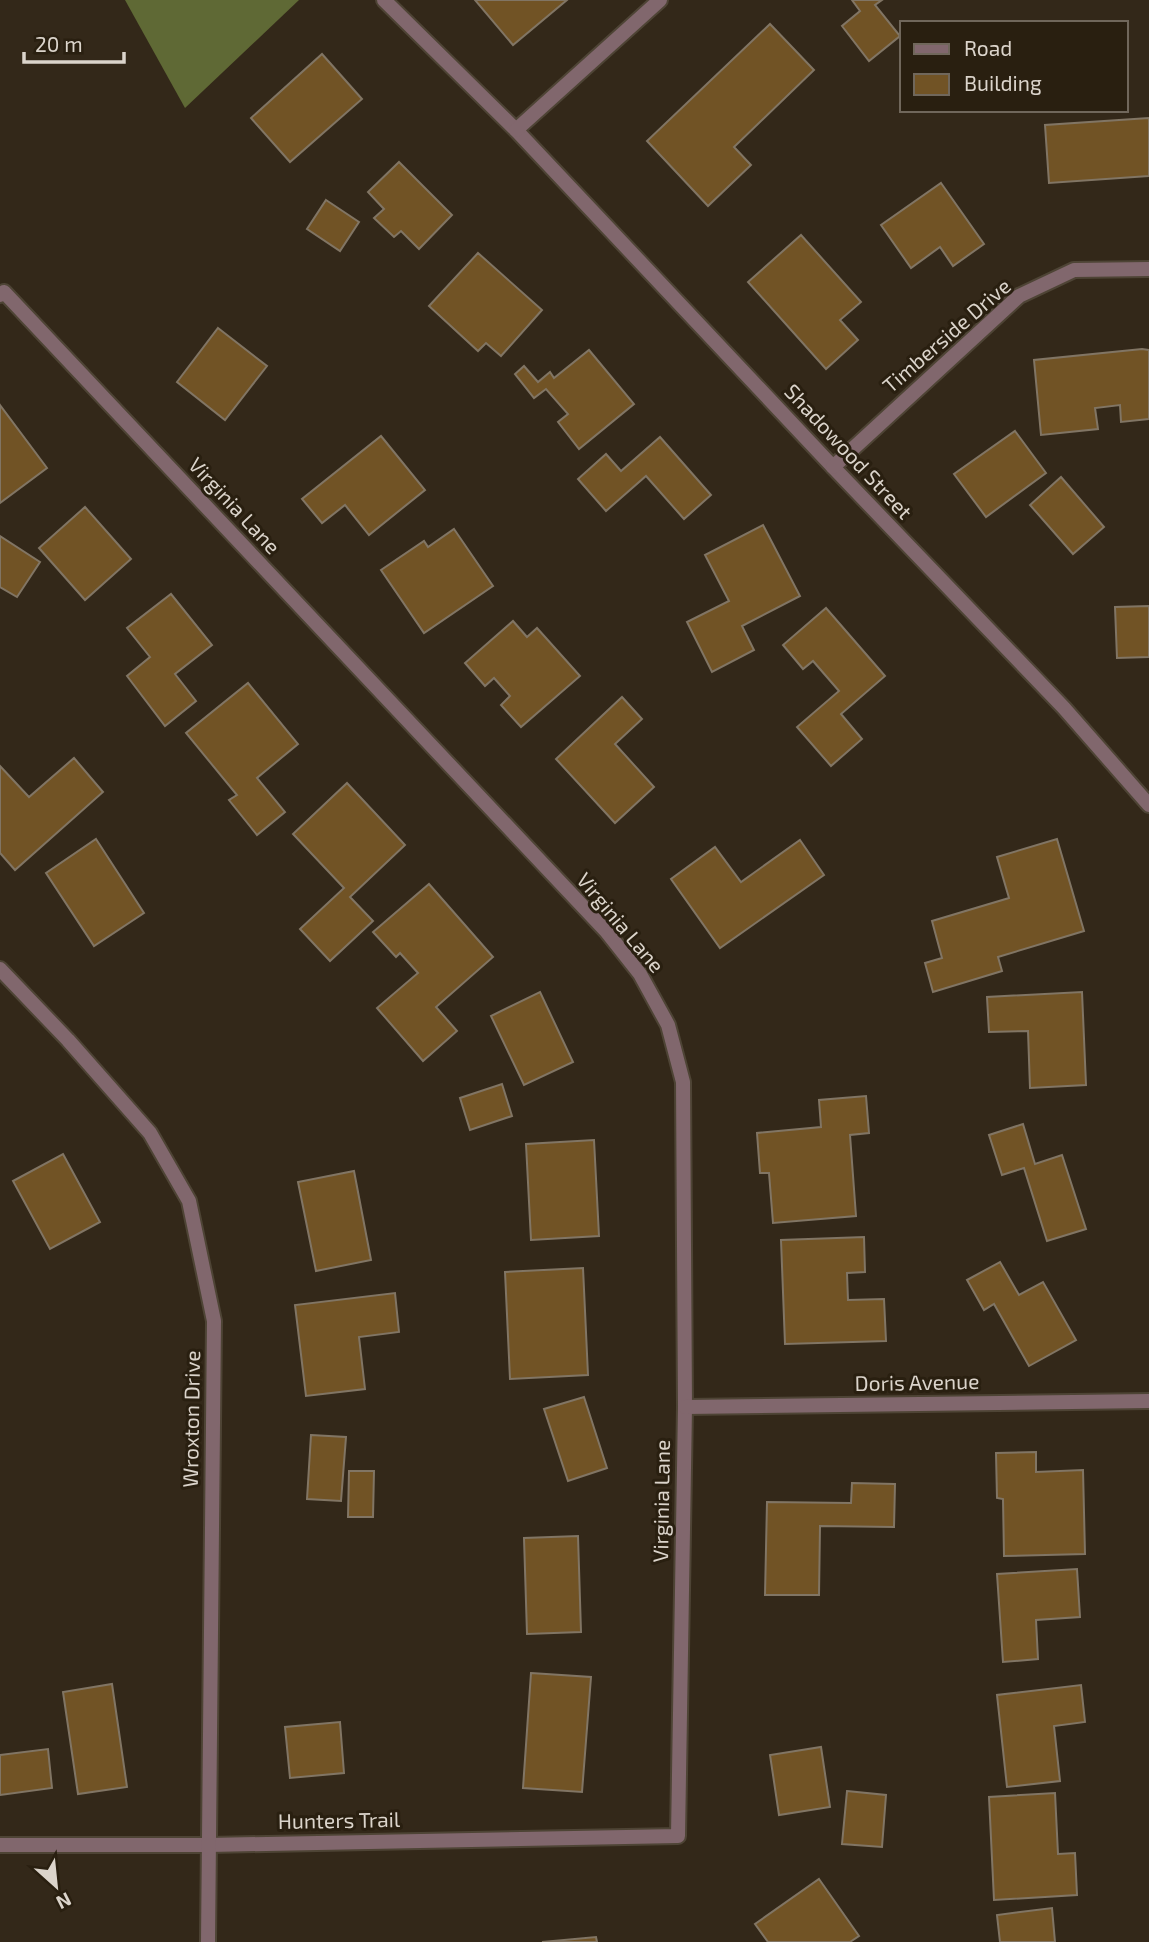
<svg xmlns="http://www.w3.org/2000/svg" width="1149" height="1942" viewBox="0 0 1149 1942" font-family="'Exo 2',sans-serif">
<rect width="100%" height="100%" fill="#332819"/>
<path fill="#5f6935" d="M125,0H299L185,108Z"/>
<g fill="#715325" stroke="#817564" stroke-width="2">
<path d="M475,0H567L513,45Z"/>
<path d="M852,0H882L875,5L900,36L869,61L842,26L860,11Z"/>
<path d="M770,24L814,70L734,147L751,165L708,206L647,141Z"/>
<path d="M322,54L362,99L290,162L251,118Z"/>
<path d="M1149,118V176L1049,183L1045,125Z"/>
<path d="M399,162L452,215L419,249L401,231L394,237L374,218L384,209L368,192Z"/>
<path d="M941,183L984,244L953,266L940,247L911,268L881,225Z"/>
<path d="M326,200L359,222L340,251L307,229Z"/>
<path d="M801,235L861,302L840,320L858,340L826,369L748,282Z"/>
<path d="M478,253L542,310L501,356L486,343L478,351L429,306Z"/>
<path d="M218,328L267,366L225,420L177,382Z"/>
<path d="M1142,349L1149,350V419L1121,422L1120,405L1095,408L1098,429L1041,435L1034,360Z"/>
<path d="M589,350L634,404L579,449L558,422L568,414L546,389L534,398L515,374L524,366L538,382L550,372L554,378Z"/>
<path d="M0,405L47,468L0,503Z"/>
<path d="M1015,431L1046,473L986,517L954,474Z"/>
<path d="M381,436L425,490L369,535L345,505L322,523L302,499Z"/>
<path d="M660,437L711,495L684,519L646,476L606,511L578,479L606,454L621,471Z"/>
<path d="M1061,477L1104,527L1073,554L1030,505Z"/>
<path d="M85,507L131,559L85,600L39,548Z"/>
<path d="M763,525L800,596L742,626L754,650L712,672L687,622L729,601L705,555Z"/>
<path d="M454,529L493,586L424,633L381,570L424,541L428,547Z"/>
<path d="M0,536L40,562L17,597L0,587Z"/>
<path d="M171,594L212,645L175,674L196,701L165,726L127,676L150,657L127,628Z"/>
<path d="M1149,606V657L1117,658L1115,607Z"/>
<path d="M826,608L885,676L841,714L862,739L831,766L797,727L839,691L813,661L803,669L783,645Z"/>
<path d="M513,621L527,637L537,628L580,676L521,727L501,705L510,696L494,678L485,686L465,663Z"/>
<path d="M248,683L298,744L257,778L285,812L257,835L229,800L237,795L186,733Z"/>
<path d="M622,697L642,719L615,744L654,787L615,823L556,759Z"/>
<path d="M74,758L103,792L15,870L0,853V766L29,797Z"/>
<path d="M347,783L405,845L350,897L373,921L330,961L300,929L344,888L293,834Z"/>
<path d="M96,839L144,913L94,946L46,873Z"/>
<path d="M1057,839L1084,931L998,957L1002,971L933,992L925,963L942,958L932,921L1009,898L997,857Z"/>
<path d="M800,840L824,875L720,948L671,879L715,847L741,882Z"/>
<path d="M429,884L493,957L436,1007L457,1031L423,1061L377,1008L418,973L400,953L396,957L373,932Z"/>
<path d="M540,992L573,1062L524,1085L491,1016Z"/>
<path d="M1082,992L1086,1085L1030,1088L1028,1031L989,1032L987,997Z"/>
<path d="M502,1084L512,1116L470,1130L460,1098Z"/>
<path d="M866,1096L869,1133L850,1135L856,1216L773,1223L769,1173H760L757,1133L821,1127L819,1100Z"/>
<path d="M1023,1124L1035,1164L1062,1155L1086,1229L1047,1241L1024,1168L1002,1175L989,1135Z"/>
<path d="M594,1140L599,1236L531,1240L526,1144Z"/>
<path d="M63,1154L100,1222L50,1249L13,1181Z"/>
<path d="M354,1171L371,1260L316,1271L298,1182Z"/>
<path d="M864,1237L865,1272L847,1273L848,1300L884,1299L886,1341L785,1344L781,1240Z"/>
<path d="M1000,1262L1019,1295L1043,1282L1076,1340L1029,1366L994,1304L984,1310L967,1280Z"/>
<path d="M583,1268L588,1375L510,1379L505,1272Z"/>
<path d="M395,1293L399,1332L359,1337L365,1389L306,1396L295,1305Z"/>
<path d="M584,1397L607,1468L568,1481L544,1409Z"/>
<path d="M311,1435L346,1437L341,1501L307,1499Z"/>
<path d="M1036,1452V1472L1083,1470L1085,1554L1004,1556L1003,1499L997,1498L996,1453Z"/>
<path d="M349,1471H374L373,1517H348Z"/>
<path d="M852,1483L895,1484L894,1527L820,1526L819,1595H765L767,1502L851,1503Z"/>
<path d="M578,1536L581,1632L527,1634L524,1538Z"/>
<path d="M1077,1569L1080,1617L1036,1620L1038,1659L1003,1662L997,1574Z"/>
<path d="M531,1673L591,1677L582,1792L523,1788Z"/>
<path d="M112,1684L127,1787L78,1794L63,1692Z"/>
<path d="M1081,1685L1085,1722L1054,1726L1060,1781L1007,1787L997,1695Z"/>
<path d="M340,1722L344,1773L290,1778L285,1727Z"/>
<path d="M821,1747L830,1807L779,1815L770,1755Z"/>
<path d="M48,1749L52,1788L0,1795V1755Z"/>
<path d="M847,1791L886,1795L882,1847L842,1844Z"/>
<path d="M1055,1793L1058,1854L1075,1853L1077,1895L994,1900L989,1797Z"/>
<path d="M819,1879L859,1936L850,1942H768L755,1924Z"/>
<path d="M1052,1908L1055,1942H1000L997,1915Z"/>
<path d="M596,1937L597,1942H542Z"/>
</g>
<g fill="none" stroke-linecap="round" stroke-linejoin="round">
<defs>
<g id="street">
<path d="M384,0L516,130L833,467L1064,708L1149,805"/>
<path d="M516,130L660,0"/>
<path d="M0,295L4,292L606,931L640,974L668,1025L683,1082L685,1407L678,1836L209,1845H0"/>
<path d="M833,467L1019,296L1074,270L1149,269"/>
<path d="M0,969L68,1040L150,1133L189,1201L214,1321L208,1942"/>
<path d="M685,1407L1149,1401"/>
</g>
</defs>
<use href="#street" stroke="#4e4435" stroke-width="18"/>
<use href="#street" stroke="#81676d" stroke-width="14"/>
</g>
<g text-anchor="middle" stroke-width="6" stroke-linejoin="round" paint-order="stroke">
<g font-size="21" fill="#dbd4cb" stroke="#291f10">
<text transform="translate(947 336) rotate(-41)" y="7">Timberside Drive</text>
<text transform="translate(848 452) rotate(47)" y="7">Shadowood Street</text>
<text transform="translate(234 506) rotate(47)" y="7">Virginia Lane</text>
<text transform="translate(620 923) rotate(50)" y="7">Virginia Lane</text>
<text transform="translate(917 1383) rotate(-1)" y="7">Doris Avenue</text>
<text transform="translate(192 1419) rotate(-89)" y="7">Wroxton Drive</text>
<text transform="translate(662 1501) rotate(-89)" y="7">Virginia Lane</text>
<text transform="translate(339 1821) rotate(-1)" y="7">Hunters Trail</text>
</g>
</g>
<rect x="900" y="21" width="228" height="91" fill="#291f10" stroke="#70675b" stroke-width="2"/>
<rect x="914" y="44" width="35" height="10" fill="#81676d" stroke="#70675b" stroke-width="2"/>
<text x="964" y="56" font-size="21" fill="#dbd4cb">Road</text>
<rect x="914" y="74" width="35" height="21" fill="#715325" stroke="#70675b" stroke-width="2"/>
<text x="964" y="91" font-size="21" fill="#dbd4cb">Building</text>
<g transform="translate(56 1886) rotate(153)" stroke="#291f10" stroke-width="5" paint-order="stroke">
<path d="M0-5L12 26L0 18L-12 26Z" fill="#dbd4cb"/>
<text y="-10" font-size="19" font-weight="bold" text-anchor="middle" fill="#dbd4cb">N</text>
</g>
<path d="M24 52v10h100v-10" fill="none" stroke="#dbd4cb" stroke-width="3.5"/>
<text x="35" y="52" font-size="21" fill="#dbd4cb" stroke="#291f10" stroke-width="5" paint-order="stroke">20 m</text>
</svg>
